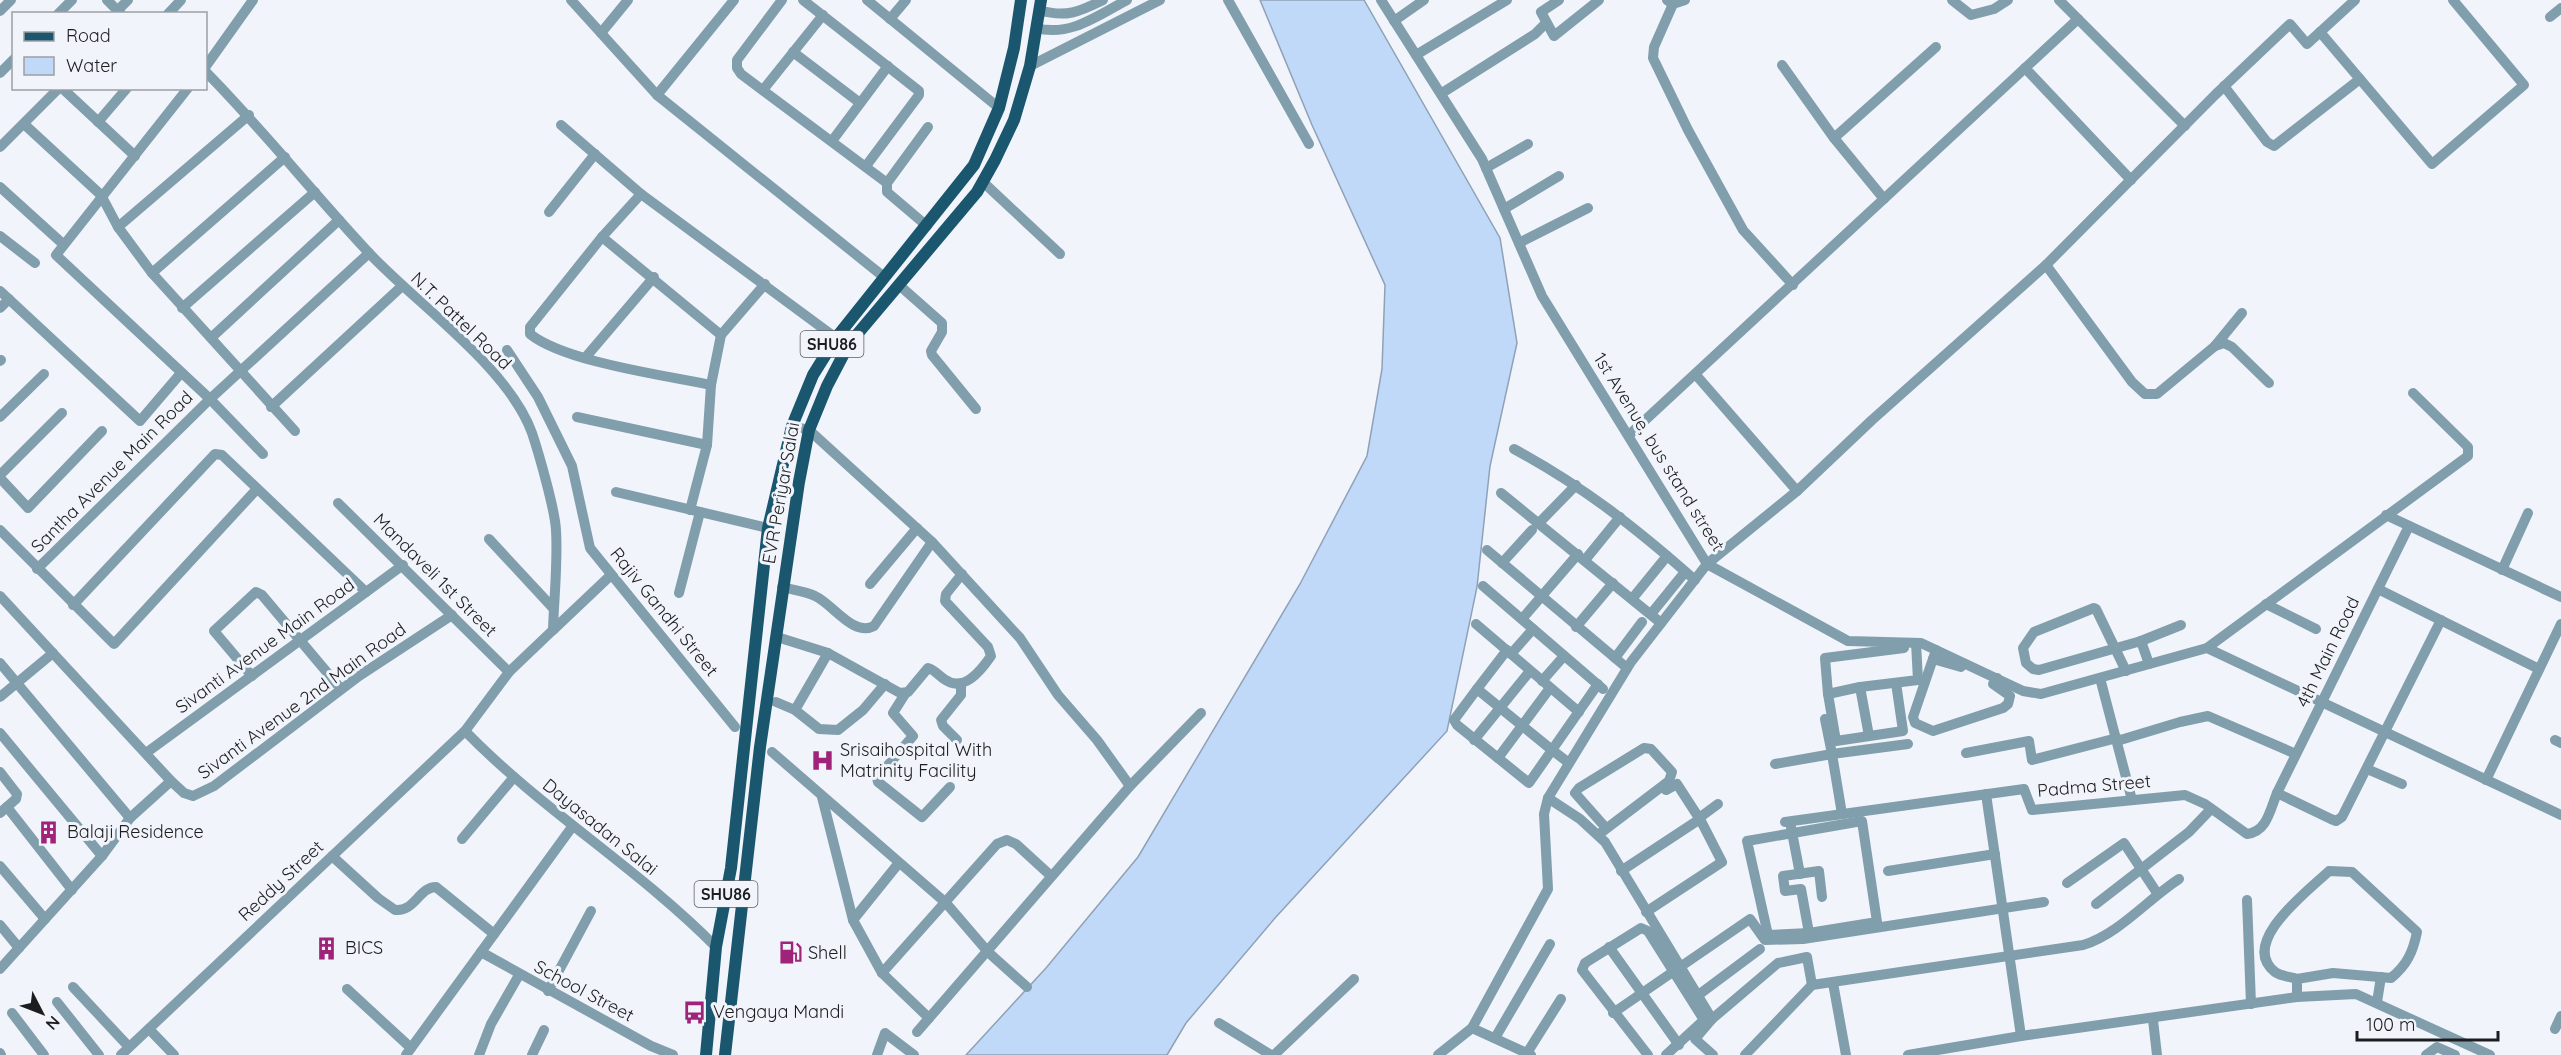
<svg xmlns="http://www.w3.org/2000/svg" width="2561" height="1055" viewBox="0 0 2561 1055" font-family="Quicksand,sans-serif">
<rect width="100%" height="100%" fill="#f1f4fa"/>
<path fill="#c0d9f8" stroke="#8fa1b7" stroke-width="1.5" d="M1260,0H1364L1500,238L1517,343L1490,466L1477,587L1447,731L1275,918L1186,1023L1167,1055H966L1046,968L1138,857L1300,584L1367,456L1382,369L1385,285L1312,125Z"/>
<g fill="none" stroke-linecap="round" stroke-linejoin="round">
<g stroke="#819eac" stroke-width="10">
<path d="M107,0L121,14"/>
<path d="M571,0L657,95L884,277"/>
<path d="M782,0L737,60V68L741,74L887,183"/>
<path d="M803,0L919,91V95L866,166"/>
<path d="M867,0L999,108"/>
<path d="M1228,0L1309,144"/>
<path d="M1381,0L1482,159L1542,296L1707,564L1848,641L1921,643L2023,691L2041,694L2207,648L2468,456V447L2413,393"/>
<path d="M1559,0L1541,12L1554,36L1599,0"/>
<path d="M1667,0L1673,4L1685,0"/>
<path d="M1952,0L1971,15L1994,9L2008,0"/>
<path d="M2059,0L2185,126"/>
<path d="M1673,4L1654,47L1653,58L1688,130L1743,230L1793,285"/>
<path d="M118,10L128,0"/>
<path d="M1039,10C1066,18 1079,12 1103,0"/>
<path d="M0,11L11,0"/>
<path d="M58,14L72,0"/>
<path d="M168,14L181,0"/>
<path d="M2550,17L2561,8"/>
<path d="M890,19L906,0"/>
<path d="M1394,21L1424,0"/>
<path d="M1036,28C1070,37 1097,16 1127,0"/>
<path d="M2320,32L2432,164L2524,85L2453,0"/>
<path d="M601,33L628,0"/>
<path d="M793,52L860,103"/>
<path d="M1416,55L1507,0"/>
<path d="M1782,65L1834,138L1884,199"/>
<path d="M206,66L253,0"/>
<path d="M1030,66L1160,0"/>
<path d="M2025,68L2131,180"/>
<path d="M0,73L14,59"/>
<path d="M2224,86L2267,142L2274,146L2360,79"/>
<path d="M62,88L135,156"/>
<path d="M188,88L56,255L210,399L263,454"/>
<path d="M763,90L823,15"/>
<path d="M1442,93L1535,34L1546,23"/>
<path d="M657,95L734,0"/>
<path d="M98,122L127,88"/>
<path d="M24,124L101,195L118,227L152,273L295,431"/>
<path d="M561,125L641,194L836,338"/>
<path d="M1834,138L1936,47"/>
<path d="M832,141L888,66"/>
<path d="M0,147L59,88"/>
<path d="M1486,168L1528,144"/>
<path d="M983,182L1060,254"/>
<path d="M0,187L63,244"/>
<path d="M641,194L602,237L530,327V334C565,362 664,375 711,385"/>
<path d="M1504,209L1559,176"/>
<path d="M549,212L595,154"/>
<path d="M927,226L887,192V183L928,127"/>
<path d="M118,227L249,115"/>
<path d="M0,236L35,263"/>
<path d="M602,237L721,335"/>
<path d="M1519,243L1588,208"/>
<path d="M2046,265L2132,382L2145,394H2157L2215,346L2224,343L2232,347L2269,383"/>
<path d="M152,273L285,157"/>
<path d="M899,285L942,323V332L931,351L932,355L976,409"/>
<path d="M0,291L140,421L181,373"/>
<path d="M0,308L9,299"/>
<path d="M182,308L315,192"/>
<path d="M212,337L339,220"/>
<path d="M2215,346L2242,313"/>
<path d="M507,350L538,397L572,466L590,548L735,727"/>
<path d="M585,358L654,277"/>
<path d="M0,361L1,360"/>
<path d="M1696,375L1797,491"/>
<path d="M271,407L401,287"/>
<path d="M0,417L44,374"/>
<path d="M577,417L707,445"/>
<path d="M792,426L809,430L932,542L1020,638L1058,695L1097,740L1130,786"/>
<path d="M1629,435L2078,19"/>
<path d="M1514,449C1584,487 1635,527 1695,580"/>
<path d="M0,475L62,413"/>
<path d="M0,478L28,508L102,431"/>
<path d="M616,492L768,528"/>
<path d="M1501,493L1661,623"/>
<path d="M338,503L509,672"/>
<path d="M690,510L707,445L711,385L721,335L765,284"/>
<path d="M2386,515L2561,597"/>
<path d="M1539,523L1576,485"/>
<path d="M0,530L114,644L256,490"/>
<path d="M489,539L553,608"/>
<path d="M1487,550L1627,668"/>
<path d="M1585,560L1620,517"/>
<path d="M1502,563L1532,530"/>
<path d="M37,569L210,399L369,253"/>
<path d="M2502,570L2528,513"/>
<path d="M870,584L917,528"/>
<path d="M1483,586L1603,689"/>
<path d="M782,587C793,590 805,591 815,596C833,604 853,637 874,626L932,542"/>
<path d="M2378,589L2539,669"/>
<path d="M679,593L700,512"/>
<path d="M0,596L171,781L184,793L193,796L214,786L359,676L452,615"/>
<path d="M1632,599L1667,556"/>
<path d="M2266,604L2316,629"/>
<path d="M73,605L215,454L222,455L366,592"/>
<path d="M1651,614L1685,572"/>
<path d="M1522,619L1578,554"/>
<path d="M1476,624L1579,712"/>
<path d="M1576,627L1613,583"/>
<path d="M553,630L611,575"/>
<path d="M777,637L828,653L900,693L908,692L928,668C935,670 938,675 944,679C963,693 980,672 991,656L988,647L945,601L946,594L962,574"/>
<path d="M2141,641L2181,625"/>
<path d="M1904,648L1825,658L1828,694L1860,687L1918,680L1916,643"/>
<path d="M2207,648L2561,815"/>
<path d="M1936,650L1913,717L1915,723L1933,731L2003,708L2008,704L2010,696L1993,684L1997,678"/>
<path d="M1511,654L1533,629"/>
<path d="M1615,658L1642,622"/>
<path d="M1933,659L1961,667"/>
<path d="M0,663L130,818"/>
<path d="M2126,671L2096,609L2094,608L2034,632L2023,648L2026,663L2033,669L2039,670L2141,641L2149,664"/>
<path d="M252,676L214,631L256,592L262,595L341,689"/>
<path d="M2100,678L2132,800"/>
<path d="M1542,681L1564,656"/>
<path d="M1860,687L1869,736"/>
<path d="M1477,689L1507,650"/>
<path d="M905,694L893,713L913,736L877,778L878,782L922,817L950,787"/>
<path d="M1828,694L1836,741L1903,731L1896,683"/>
<path d="M0,697L53,653"/>
<path d="M776,702L795,710L819,729L838,730L863,710L885,684"/>
<path d="M795,710L828,653"/>
<path d="M465,731C542,810 638,868 716,947"/>
<path d="M0,733L102,856"/>
<path d="M957,740L943,726L941,720L961,695V685"/>
<path d="M1474,740L1530,671"/>
<path d="M2555,740L2561,743"/>
<path d="M2117,741L2180,722L2208,716L2296,754"/>
<path d="M772,752L946,903L988,952L1027,987"/>
<path d="M146,753L403,565"/>
<path d="M1966,753L2029,741L2032,760L2117,738"/>
<path d="M1498,758L1550,688"/>
<path d="M1569,763L1552,750L1529,783L1457,725L1454,720L1477,689L1552,750L1598,684"/>
<path d="M1775,764L1832,754L1825,719"/>
<path d="M2367,769L2402,784"/>
<path d="M0,772L17,794L16,799L0,813"/>
<path d="M2486,780L2561,624"/>
<path d="M1666,790L1677,784L1699,818L1718,804"/>
<path d="M2277,793L2331,819L2336,821L2342,817L2441,620"/>
<path d="M1986,794L2021,1036"/>
<path d="M822,797L853,920L882,973L929,1018"/>
<path d="M1548,798L1580,819L1605,842L1712,1019L1695,1039L1713,1055"/>
<path d="M7,807L72,890"/>
<path d="M1842,814L1832,754L1908,744"/>
<path d="M1862,821L1877,922L1809,933L1768,935L1747,841Z"/>
<path d="M1785,822L2024,789L2032,810L2185,795L2205,804L2247,834C2267,832 2270,810 2277,793L2409,526"/>
<path d="M1791,827L1800,874"/>
<path d="M1598,835L1669,781L1672,772L1651,749L1644,748L1579,788L1575,793L1606,828"/>
<path d="M462,839L514,777"/>
<path d="M332,856L378,898L395,910C415,912 419,887 436,887L494,934"/>
<path d="M0,866L45,919"/>
<path d="M1621,871L1700,819L1722,862L1646,912"/>
<path d="M1888,871L1995,854"/>
<path d="M2067,883L2124,843L2157,893"/>
<path d="M2247,900L2251,1004"/>
<path d="M2096,904L2189,832L2211,809"/>
<path d="M853,920L898,864"/>
<path d="M0,925L19,948"/>
<path d="M1809,933L1801,889L1785,891L1783,876L1819,871L1822,897"/>
<path d="M1609,947L1679,1045"/>
<path d="M481,952L651,1046L673,1055"/>
<path d="M0,969L102,856L130,818L171,781"/>
<path d="M882,973L997,844L1007,840L1016,844L1051,876"/>
<path d="M1833,983L1846,1055"/>
<path d="M73,987L129,1047"/>
<path d="M347,989L411,1048"/>
<path d="M548,991L591,911"/>
<path d="M1697,996L1760,949"/>
<path d="M2297,997V979C2291,977 2280,976 2275,972C2238,943 2309,890 2329,871L2352,872L2417,932C2413,952 2407,965 2391,978L2333,973L2297,979"/>
<path d="M57,1002L99,1055"/>
<path d="M2377,1002L2381,977"/>
<path d="M12,1013L44,1055"/>
<path d="M1613,1013L1750,919L1765,940L1803,939L2044,902"/>
<path d="M1712,1019L1778,963L1807,957L1812,985"/>
<path d="M2153,1020L2157,1055"/>
<path d="M1219,1023L1271,1055"/>
<path d="M1472,1028L1531,1055"/>
<path d="M149,1029L174,1055"/>
<path d="M2555,1029L2561,1016"/>
<path d="M917,1032L1130,786L1201,713"/>
<path d="M1495,1038L1550,944"/>
<path d="M0,1053L1,1055"/>
<path d="M1527,1053L1561,999"/>
<path d="M121,1055L465,731L509,672L553,630C554,597 558,563 556,530C555,510 539,454 532,433C509,368 418,305 369,253C314,194 263,130 206,72"/>
<path d="M406,1055L572,827"/>
<path d="M479,1055L491,1024L519,975"/>
<path d="M532,1055L544,1030"/>
<path d="M877,1055L885,1033L914,1055"/>
<path d="M1274,1055L1354,979"/>
<path d="M1438,1055L1472,1028L1548,889L1544,814L1548,798L1631,662L1707,564L1797,491L1872,420L2046,265L2215,95L2290,24L2307,44L2355,0"/>
<path d="M1648,1055L1582,970L1585,963L1641,928L1648,931L1704,1020L1666,1055"/>
<path d="M1745,1055L1812,985L2083,945C2119,934 2148,899 2179,879"/>
<path d="M1908,1055L2021,1036L2297,997L2356,994L2490,1055"/>
<path d="M2426,1055L2437,1047L2455,1055"/>
</g>
<g stroke="#1b566f" stroke-width="12">
<path d="M706,1055L716,947L731,868L768,528L792,426L813,375L836,338L974,165L999,108L1014,48L1021,0"/>
<path d="M725,1055L760,747L799,482L809,430L827,386L849,344L977,192L995,160L1014,120L1030,66L1041,0"/>
</g>
</g>
<defs>
<symbol id="hospital-bare" viewBox="-9 -9 18 18"><path d="M-5-5h3v3.5h4V-5h3V5h-3V1.5h-4V5h-3Z" fill="#9e2379" stroke="#f1f4fa" stroke-width="2.5" paint-order="stroke"/></symbol>
<symbol id="building-bare" viewBox="-9 -9 18 18"><path d="M-4-6H4V6H1V3H-1V6H-4ZM-2.5-4.3h1.7v1.8h-1.7ZM.8-4.3h1.7v1.8H.8ZM-2.5-1h1.7V.8h-1.7ZM.8-1h1.7V.8H.8Z" fill="#9e2379" stroke="#f1f4fa" stroke-width="2.5" paint-order="stroke"/></symbol>
<symbol id="fuel-bare" viewBox="-9 -9 18 18"><path d="M-5.5-6h7V0h2V4h1.3V-2.5L3-4.5l.8-.8L6-3V5H2.5V1h-1V6h-7ZM-4.2-4.7v3.2H.2V-4.7Z" fill="#9e2379" stroke="#f1f4fa" stroke-width="2.5" paint-order="stroke"/></symbol>
<symbol id="bus-bare" viewBox="-9 -9 18 18"><path d="M-5-6H5V4H4V6H2V4H-2V6H-4V4H-5ZM-3.5-4V0h7V-4ZM-3.5 1.2v1.5H-2V1.2ZM2 1.2v1.5H3.5V1.2Z" fill="#9e2379" stroke="#f1f4fa" stroke-width="2.5" paint-order="stroke"/></symbol>
</defs>
<g fill-rule="evenodd">
<use href="#hospital-bare" x="806" y="744" width="33" height="33"/>
<use href="#building-bare" x="32" y="816" width="33" height="33"/>
<use href="#building-bare" x="310" y="932" width="33" height="33"/>
<use href="#fuel-bare" x="774" y="936" width="33" height="33"/>
<use href="#bus-bare" x="678" y="996" width="33" height="33"/>
</g>
<g text-anchor="middle" stroke-width="6" stroke-linejoin="round" paint-order="stroke">
<g fill="#f1f4fa" stroke="#5c5e61" stroke-width="1.5">
<rect x="800.5" y="331" width="63" height="26" rx="4.5"/>
<rect x="694.5" y="881" width="63" height="26" rx="4.5"/>
</g>
<g font-size="16" font-weight="bold" fill="#1c1d1f">
<text x="832" y="350">SHU86</text>
<text x="726" y="900">SHU86</text>
</g>
<g font-size="18" fill="#1c1d1f" stroke="#f1f4fa">
<text transform="translate(461 321) rotate(44)" y="6">N.T. Pattel Road</text>
<text transform="translate(1659 452) rotate(58)" y="6">1st Avenue, bus stand street</text>
<text transform="translate(112 472) rotate(-45)" y="6">Santha Avenue Main Road</text>
<text transform="translate(781 493) rotate(-80)" y="6">EVR Periyar Salai</text>
<text transform="translate(435 575) rotate(45)" y="6">Mandaveli 1st Street</text>
<text transform="translate(664 612) rotate(51)" y="6">Rajiv Gandhi Street</text>
<text transform="translate(265 646) rotate(-36)" y="6">Sivanti Avenue Main Road</text>
<text transform="translate(2328 652) rotate(-64)" y="6">4th Main Road</text>
<text transform="translate(302 701) rotate(-36)" y="6">Sivanti Avenue 2nd Main Road</text>
<text transform="translate(2094 786) rotate(-5)" y="6">Padma Street</text>
<text transform="translate(600 827) rotate(39)" y="6">Dayasadan Salai</text>
<text transform="translate(281 881) rotate(-43)" y="6">Reddy Street</text>
<text transform="translate(584 991) rotate(28)" y="6">School Street</text>
</g>
<g font-size="18" fill="#1c1d1f" stroke="#f1f4fa" text-anchor="start">
<text x="840" y="756">Srisaihospital With<tspan x="840" dy="21">Matrinity Facility</tspan></text>
<text x="67" y="838">Balaji Residence</text>
<text x="345" y="954">BICS</text>
<text x="808" y="959">Shell</text>
<text x="713" y="1018">Vengaya Mandi</text>
</g>
</g>
<rect x="12" y="12" width="195" height="78" fill="#f1f4fa" stroke="#9c9ea2" stroke-width="1.5"/>
<rect x="24" y="32" width="30" height="9" fill="#1b566f" stroke="#9c9ea2" stroke-width="1.5"/>
<text x="66" y="42" font-size="18" fill="#1c1d1f">Road</text>
<rect x="24" y="57" width="30" height="18" fill="#c0d9f8" stroke="#9c9ea2" stroke-width="1.5"/>
<text x="66" y="72" font-size="18" fill="#1c1d1f">Water</text>
<g transform="translate(42 1013) rotate(132)" stroke="#f1f4fa" stroke-width="4.5" paint-order="stroke">
<path d="M0-4.5L10 22L0 15L-10 22Z" fill="#1c1d1f"/>
<text y="-9" font-size="16" font-weight="bold" text-anchor="middle" fill="#1c1d1f">N</text>
</g>
<path d="M2357 1031v9h141v-9" fill="none" stroke="#1c1d1f" stroke-width="3"/>
<text x="2366" y="1031" font-size="18" fill="#1c1d1f" stroke="#f1f4fa" stroke-width="4.5" paint-order="stroke">100 m</text>
</svg>
